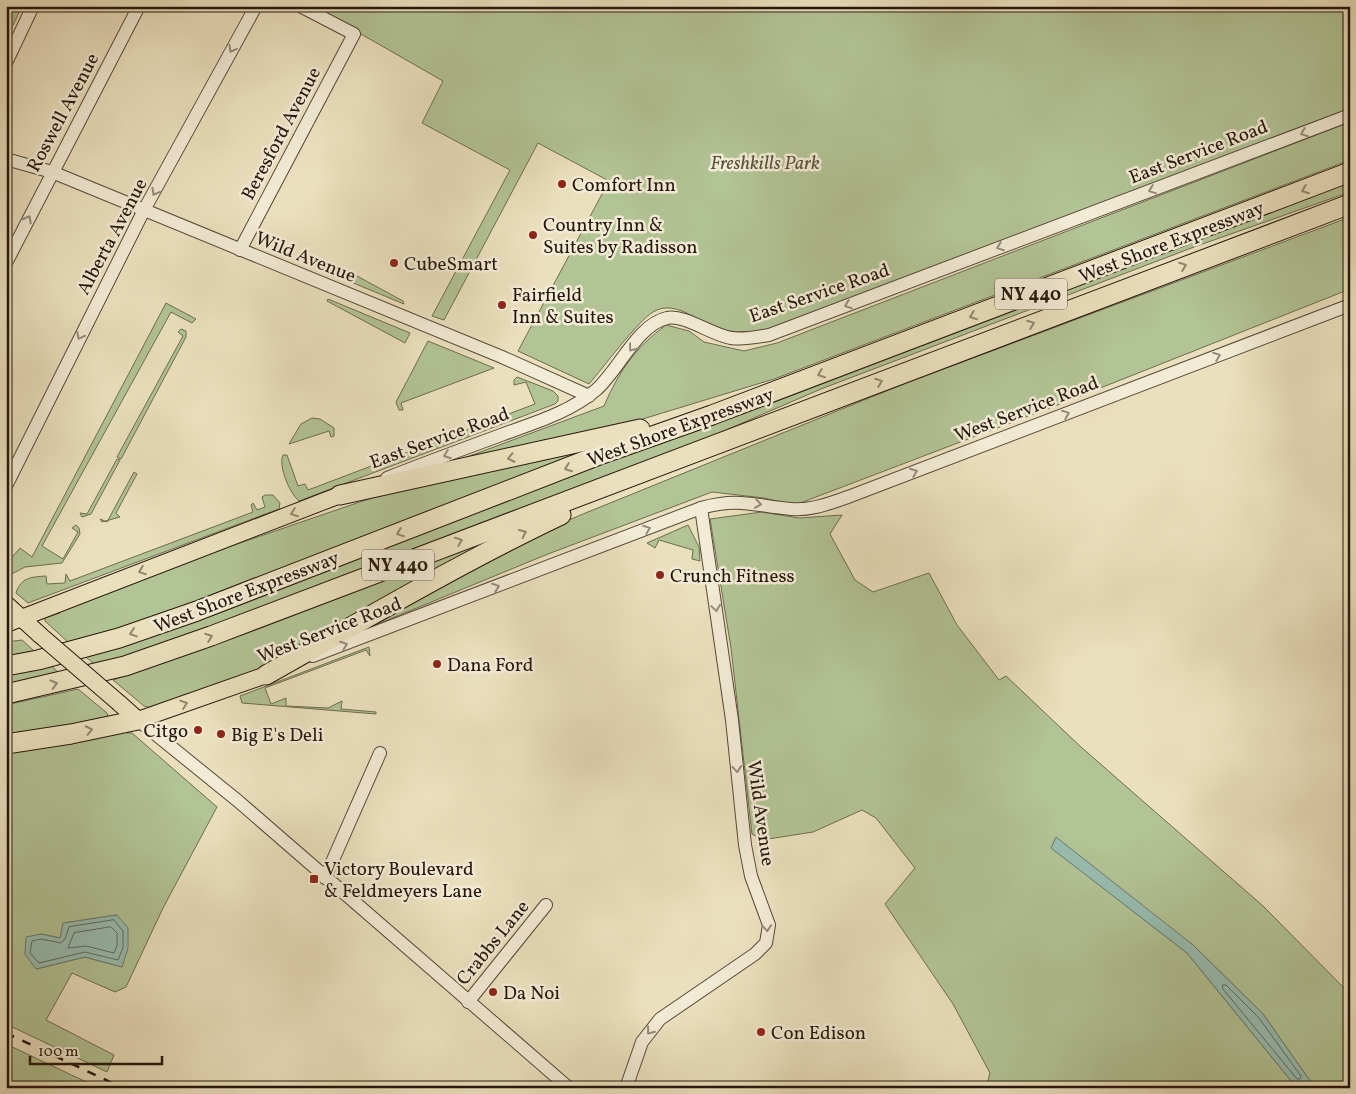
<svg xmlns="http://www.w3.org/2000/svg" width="1356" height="1094" viewBox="0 0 1356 1094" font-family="Vollkorn,serif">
<rect width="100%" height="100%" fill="#ebe0be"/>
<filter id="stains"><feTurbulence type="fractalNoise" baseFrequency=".004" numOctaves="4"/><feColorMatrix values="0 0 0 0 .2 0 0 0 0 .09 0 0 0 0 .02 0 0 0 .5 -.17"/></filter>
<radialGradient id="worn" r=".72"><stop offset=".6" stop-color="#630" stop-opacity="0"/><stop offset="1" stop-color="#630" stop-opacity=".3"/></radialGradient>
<g fill="#b2c395" stroke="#6c6d50" fill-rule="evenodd">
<path d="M6,6H22L6,40Z"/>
<path d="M312,6H1350V109L763,331C749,332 734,333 720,329C699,324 676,298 653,312C637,322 603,368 589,384L518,351L609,181L538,143L444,320L432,316L510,170L422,123L443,81Z"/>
<path d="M1350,122V160L774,379L623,425L459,460L604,406C619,371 635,348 666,325L689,331L704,342L744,351L777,343Z"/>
<path d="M1350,180V192L1194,247L821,389L666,456L342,579L98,667L82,654Z"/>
<path d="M1350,217V289L1060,404L795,505L764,498L712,492L548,554L356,633L515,543L583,514L906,383Z"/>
<path d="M344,269L403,301L404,304L339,277Z"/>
<path d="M328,299L410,333L405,343L327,301Z"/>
<path d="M166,303L196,319L192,323L171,312L42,546L63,559L78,532L72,528L76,525L79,528L80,534L62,563L25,567L6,577V564L20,548L32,557Z"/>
<path d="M181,329L186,331V337L121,459L117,457L183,336L178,332Z"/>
<path d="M428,341L494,368L401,403L403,410H399L396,402Z"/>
<path d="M517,377L553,391L558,396V401L555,404L299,501C290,494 278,466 283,455H287L298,486L305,484L308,490L535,404L526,382L514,385V380Z"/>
<path d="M312,418L320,419L334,428V436L331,437L329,431L289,444L301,424Z"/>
<path d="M573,452V455C479,494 383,530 287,566C215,593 144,623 69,643L45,621V618L60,613L59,611L237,544L386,493Z"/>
<path d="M117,459L120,460L91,514L82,517L80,513L87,514Z"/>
<path d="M134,472L137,474L116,513L120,517L102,522L100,519L107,522Z"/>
<path d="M265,495H273L280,503L279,509L28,603L16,593C21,577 32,577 46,576L47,584L65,583L66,574L70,581L253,512L251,505L253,503L257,510L265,507L262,497Z"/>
<path d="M762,512L799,518L842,515L830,534L855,580L873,592L929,573L957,625L999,680L1006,676L1081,747L1263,906L1350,994V1088H1315L1263,1014L1193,945L1052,848L1187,953L1297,1088H986L990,1073L953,1004L885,904L915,868L876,818L862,810L813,832L762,840L752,834L731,648L710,519Z"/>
<path d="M688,525L699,547L700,561L692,559L693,550L659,540L655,548L647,543Z"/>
<path d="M472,547L473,550L263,668L151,708L144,706L113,680L303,611Z"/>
<path d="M22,640L34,651L6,656V642Z"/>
<path d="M369,647L370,656L366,650L265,688L271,704L286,698V706L328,708L342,701L341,709L376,712V714L242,703L240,696Z"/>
<path d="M47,662L62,676L6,688V671Z"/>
<path d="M78,689L107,713L109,721L6,736V705Z"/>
<path d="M122,727L127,733H132L217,807L163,908L126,987L115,992L72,973L46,1020L114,1055L107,1072L6,1024V750ZM117,915L122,967L85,957L36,969L41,934L60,938L64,923Z"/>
<path d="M6,1044L99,1088H6Z"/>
</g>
<g fill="#98bdb1" stroke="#6a7b6f">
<path d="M1056,837L1193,945L1263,1014L1315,1088H1297L1187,953L1051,848Z"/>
<path d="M117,915L128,928V948L122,967L85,957L36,969L25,954L26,937L41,934L60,938L63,923Z"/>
</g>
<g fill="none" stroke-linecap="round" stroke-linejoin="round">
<g stroke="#5e6a5e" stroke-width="1">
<path d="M114,920L123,931V948L118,960L85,952L39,963L30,953L32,941L41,939L61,943L65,939L69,927Z"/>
<path d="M111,927L117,933V946L114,953L86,946L68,948L74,933Z"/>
<path d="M1223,985H1226L1259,1018L1301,1076L1300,1079H1297L1223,989Z"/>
</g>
<defs>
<g id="minor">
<path d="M6,63L33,6"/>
<path d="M6,159L52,172L502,357L589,396"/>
<path d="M240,250L354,34L300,6"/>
<path d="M6,263L139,6"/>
<path d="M387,478C425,463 463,449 501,435C533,423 569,413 596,390C618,371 638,324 667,318C684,314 712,335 731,338C744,340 756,337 769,335L1350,115"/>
<path d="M6,486L144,210L256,6"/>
<path d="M313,656L701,508C739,497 755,506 791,509C811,511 830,503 848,497L1350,305"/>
<path d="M138,720L238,801L569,1088"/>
<path d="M325,878L380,753"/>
<path d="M468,1002L546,905"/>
<path d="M626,1088L642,1042L660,1019L755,954L766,943L769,925L751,876L745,845L732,720L701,508"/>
</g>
<g id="major">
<path d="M6,604L40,635"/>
<path d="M6,624L340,495"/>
<path d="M119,703L138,720L266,675"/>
</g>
<g id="highway">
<path d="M340,495L640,429"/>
<path d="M6,666L38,660L119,638L197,611L602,454L712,415L1350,172"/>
<path d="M266,675C364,620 460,563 561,515"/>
<path d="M6,694L125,666L211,636L1350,204"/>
<path d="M6,744L71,734L138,720"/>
</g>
</defs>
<use href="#minor" stroke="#564938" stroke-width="14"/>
<use href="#major" stroke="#25170c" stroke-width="18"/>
<use href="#highway" stroke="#25170c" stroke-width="21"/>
<use href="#minor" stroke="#f2ebd5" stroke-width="12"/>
<use href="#major" stroke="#ebe0be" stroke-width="16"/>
<use href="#highway" stroke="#ebe0be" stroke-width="19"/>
<path stroke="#25170c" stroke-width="2.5" stroke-dasharray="9 9" stroke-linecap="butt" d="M6,1033L123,1088"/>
<defs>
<path id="major-bridge" d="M40,635L119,703"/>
</defs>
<use href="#major-bridge" stroke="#25170c" stroke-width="18" stroke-linecap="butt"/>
<use href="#major-bridge" stroke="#ebe0be" stroke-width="16"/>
</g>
<defs><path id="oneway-chevron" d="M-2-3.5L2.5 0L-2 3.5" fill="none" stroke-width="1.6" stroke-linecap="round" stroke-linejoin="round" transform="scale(1.25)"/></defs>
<g stroke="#968c7b">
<use href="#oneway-chevron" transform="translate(232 49) rotate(119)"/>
<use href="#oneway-chevron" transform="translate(1304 133) rotate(159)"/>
<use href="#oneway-chevron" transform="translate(1152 190) rotate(159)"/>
<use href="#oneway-chevron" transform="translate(155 192) rotate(119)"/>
<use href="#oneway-chevron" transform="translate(28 219) rotate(-63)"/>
<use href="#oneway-chevron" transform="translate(1000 247) rotate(159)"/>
<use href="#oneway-chevron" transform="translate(848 305) rotate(159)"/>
<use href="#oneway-chevron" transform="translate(80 336) rotate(117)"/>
<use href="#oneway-chevron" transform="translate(632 348) rotate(128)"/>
<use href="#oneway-chevron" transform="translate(1217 356) rotate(-21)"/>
<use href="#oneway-chevron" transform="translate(1066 414) rotate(-21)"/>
<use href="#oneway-chevron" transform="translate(447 455) rotate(160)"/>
<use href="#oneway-chevron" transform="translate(914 472) rotate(-21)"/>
<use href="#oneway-chevron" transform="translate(758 504) rotate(8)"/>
<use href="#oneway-chevron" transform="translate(647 529) rotate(-21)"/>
<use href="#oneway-chevron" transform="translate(496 587) rotate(-21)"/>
<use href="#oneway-chevron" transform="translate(716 608) rotate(82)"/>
<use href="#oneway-chevron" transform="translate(344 645) rotate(-21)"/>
<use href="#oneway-chevron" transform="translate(737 769) rotate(85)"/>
<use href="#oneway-chevron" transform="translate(767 928) rotate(86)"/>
<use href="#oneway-chevron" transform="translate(650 1031) rotate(128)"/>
</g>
<g stroke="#92866e">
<use href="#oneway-chevron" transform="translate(1305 190) rotate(159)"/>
<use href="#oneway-chevron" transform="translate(1183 266) rotate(-21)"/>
<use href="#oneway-chevron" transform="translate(973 316) rotate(159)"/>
<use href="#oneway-chevron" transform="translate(1031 324) rotate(-21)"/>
<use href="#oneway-chevron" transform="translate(821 374) rotate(159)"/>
<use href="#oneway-chevron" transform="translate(879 382) rotate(-21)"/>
<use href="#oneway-chevron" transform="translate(511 458) rotate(168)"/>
<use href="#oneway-chevron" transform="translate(568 468) rotate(159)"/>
<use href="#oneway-chevron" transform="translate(294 513) rotate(159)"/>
<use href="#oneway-chevron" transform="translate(400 533) rotate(159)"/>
<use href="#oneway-chevron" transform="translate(523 533) rotate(-25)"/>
<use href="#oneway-chevron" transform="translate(459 541) rotate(-21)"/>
<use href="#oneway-chevron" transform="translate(142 571) rotate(159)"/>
<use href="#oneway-chevron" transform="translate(133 633) rotate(161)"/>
<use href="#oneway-chevron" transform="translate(209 637) rotate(-20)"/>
<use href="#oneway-chevron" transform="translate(54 684) rotate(-14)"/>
<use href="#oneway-chevron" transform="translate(184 704) rotate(-19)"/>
<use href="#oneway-chevron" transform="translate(89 730) rotate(-12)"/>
</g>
<g fill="#8f2418" stroke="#f2ebd5" stroke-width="2">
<circle cx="562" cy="184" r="5"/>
<circle cx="533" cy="235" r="5"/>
<circle cx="394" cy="263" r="5"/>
<circle cx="502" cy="305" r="5"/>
<circle cx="660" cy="575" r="5"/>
<circle cx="437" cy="664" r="5"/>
<circle cx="198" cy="730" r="5"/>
<circle cx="221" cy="734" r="5"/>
<rect x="309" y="874" width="10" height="10" rx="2.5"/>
<circle cx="493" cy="992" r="5"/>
<circle cx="761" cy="1032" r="5"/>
</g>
<g text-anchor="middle" stroke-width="5" stroke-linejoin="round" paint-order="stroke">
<g fill="#f2ebd5" stroke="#625748" stroke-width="1">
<rect x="995" y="278.5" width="72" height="31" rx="4"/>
<rect x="362" y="549.5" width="72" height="31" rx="4"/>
</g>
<g font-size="18" font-weight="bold" fill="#25170c">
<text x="1031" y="300">NY 440</text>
<text x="398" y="571">NY 440</text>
</g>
<g font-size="19" fill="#25170c" stroke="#f2ebd5">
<text transform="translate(62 112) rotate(-62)" y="7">Roswell Avenue</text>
<text transform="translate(280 133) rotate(-62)" y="7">Beresford Avenue</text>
<text transform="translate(1198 151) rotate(-21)" y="7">East Service Road</text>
<text transform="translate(111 236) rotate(-62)" y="7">Alberta Avenue</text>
<text transform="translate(1171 241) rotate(-21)" y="7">West Shore Expressway</text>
<text transform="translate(306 256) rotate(22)" y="7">Wild Avenue</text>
<text transform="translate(819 292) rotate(-19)" y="7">East Service Road</text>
<text transform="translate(1026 408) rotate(-21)" y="7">West Service Road</text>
<text transform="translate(680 426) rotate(-20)" y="7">West Shore Expressway</text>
<text transform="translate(439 437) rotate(-20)" y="7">East Service Road</text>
<text transform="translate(246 591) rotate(-21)" y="7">West Shore Expressway</text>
<text transform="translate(329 629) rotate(-21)" y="7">West Service Road</text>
<text transform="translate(762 813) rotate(82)" y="7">Wild Avenue</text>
<text transform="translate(492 942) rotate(-51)" y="7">Crabbs Lane</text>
</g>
<g font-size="19" font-style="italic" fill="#56533c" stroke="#f2ebd5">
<text x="765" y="169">Freshkills Park</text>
</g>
<g font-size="19" fill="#25170c" stroke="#f2ebd5" text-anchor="start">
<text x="572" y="191">Comfort Inn</text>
<text x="543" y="231">Country Inn &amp;<tspan x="543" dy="22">Suites by Radisson</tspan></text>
<text x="404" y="270">CubeSmart</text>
<text x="512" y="301">Fairfield<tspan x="512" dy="22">Inn &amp; Suites</tspan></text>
<text x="670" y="582">Crunch Fitness</text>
<text x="447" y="671">Dana Ford</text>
<text x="188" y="737" text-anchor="end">Citgo</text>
<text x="231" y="741">Big E's Deli</text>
<text x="324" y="875">Victory Boulevard<tspan x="324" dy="22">&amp; Feldmeyers Lane</tspan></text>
<text x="503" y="999">Da Noi</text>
<text x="771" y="1039">Con Edison</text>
</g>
</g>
<rect width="1356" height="1094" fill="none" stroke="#ebe0be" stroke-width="25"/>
<rect x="8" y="8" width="1341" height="1079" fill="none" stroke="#25170c" stroke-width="2.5"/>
<rect x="12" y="12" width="1331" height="1069" fill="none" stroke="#25170c"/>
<path d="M30 1056v8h132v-8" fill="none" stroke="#25170c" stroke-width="2.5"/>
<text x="38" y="1056" font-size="15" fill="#25170c" stroke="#f2ebd5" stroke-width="4" paint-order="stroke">100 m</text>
<rect width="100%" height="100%" filter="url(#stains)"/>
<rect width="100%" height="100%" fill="url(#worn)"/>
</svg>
